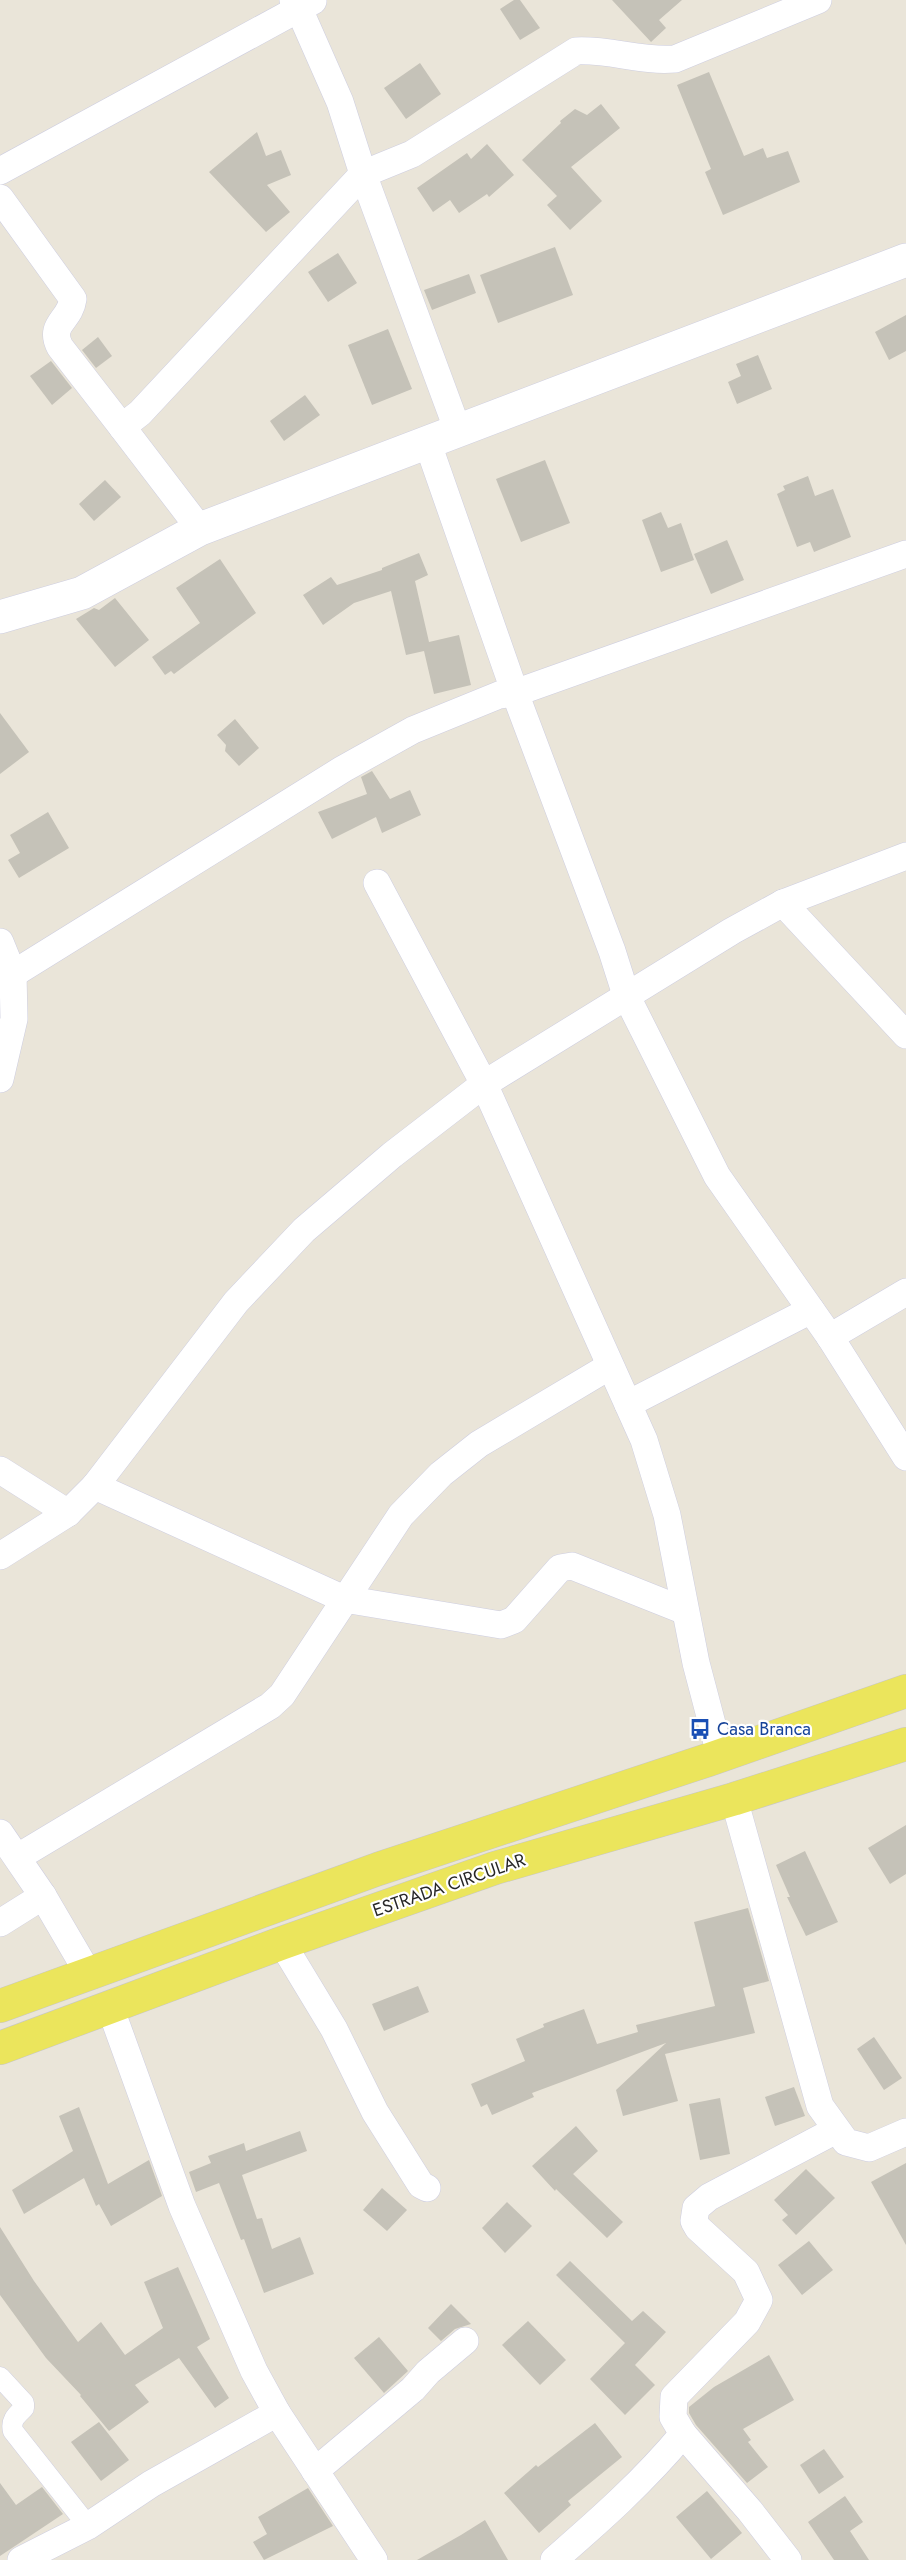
<svg xmlns="http://www.w3.org/2000/svg" width="906" height="2560" viewBox="0 0 906 2560" font-family="Jost,sans-serif">
<rect width="100%" height="100%" fill="#eae5d9"/>
<g fill="#c5c2b8">
<path d="M514,0H520L540,28L520,40L500,9Z"/>
<path d="M612,0H682L659,20L666,28L651,42Z"/>
<path d="M420,63L441,94L406,119L384,88Z"/>
<path d="M709,72L744,156L763,148L767,158L788,151L800,182L723,215L705,172L711,169L677,85Z"/>
<path d="M601,104L620,128L571,167L602,201L570,230L547,205L557,196L522,160L561,123L560,121L575,109L587,115Z"/>
<path d="M257,132L266,156L281,150L291,175L267,185L290,212L266,232L209,172Z"/>
<path d="M487,144L514,175L489,197L487,194L459,213L450,200L433,212L417,188L467,153L471,159Z"/>
<path d="M555,247L573,295L498,323L480,275Z"/>
<path d="M338,253L357,283L328,302L308,272Z"/>
<path d="M469,274L476,293L432,310L424,290Z"/>
<path d="M906,315V351L889,360L875,332Z"/>
<path d="M388,329L412,389L372,405L348,345Z"/>
<path d="M98,337L112,356L96,368L82,350Z"/>
<path d="M758,355L772,389L737,404L728,382L741,376L736,364Z"/>
<path d="M51,361L72,388L52,405L30,376Z"/>
<path d="M305,395L320,415L284,441L270,421Z"/>
<path d="M545,460L570,523L521,542L496,479Z"/>
<path d="M808,476L815,496L833,489L851,537L814,552L810,542L797,547L777,494L785,490L783,486Z"/>
<path d="M105,480L121,497L94,521L79,504Z"/>
<path d="M661,512L668,528L681,523L694,560L661,572L642,520Z"/>
<path d="M727,540L744,580L711,594L694,554Z"/>
<path d="M419,553L428,575L415,581L429,642L459,635L471,685L434,694L424,651L406,655L391,591L354,603L323,625L303,595L331,577L337,585L382,570V568Z"/>
<path d="M220,559L256,613L174,674L171,671L165,675L152,657L200,623L176,588Z"/>
<path d="M115,598L149,640L115,667L76,619L94,608L99,610Z"/>
<path d="M0,713L29,752L0,774Z"/>
<path d="M235,719L259,748L239,766L225,751L226,745L217,735Z"/>
<path d="M372,771L390,799L410,790L421,815L382,833L376,817L332,839L318,812L367,794L361,777Z"/>
<path d="M48,812L69,848L19,878L8,860L20,853L10,835Z"/>
<path d="M906,1825V1874L890,1884L868,1848Z"/>
<path d="M805,1851L838,1922L806,1936L787,1897H790L776,1865Z"/>
<path d="M748,1908L769,1981L743,1988L755,2033L665,2054L678,2101L623,2116L616,2090L666,2043L532,2093L534,2097L492,2115L487,2104L481,2107L471,2084L525,2061L516,2039L544,2027L543,2024L584,2009L597,2044L638,2032L636,2025L715,2006L694,1922Z"/>
<path d="M418,1986L429,2012L384,2031L372,2004Z"/>
<path d="M874,2037L902,2078L884,2090L857,2049Z"/>
<path d="M794,2087L805,2116L775,2126L765,2097Z"/>
<path d="M720,2098L730,2154L700,2160L689,2104Z"/>
<path d="M79,2107L108,2184L149,2160L162,2196L111,2226L99,2204L96,2206L84,2178L24,2214L12,2190L73,2151L59,2116Z"/>
<path d="M576,2126L598,2151L573,2174L623,2222L607,2238L556,2189L555,2191L532,2166Z"/>
<path d="M300,2131L307,2151L242,2175L257,2219L262,2218L272,2249L300,2237L314,2274L264,2293L244,2239L241,2240L219,2183L196,2192L189,2172L211,2163L208,2156L244,2143L246,2151Z"/>
<path d="M906,2163V2245L871,2182Z"/>
<path d="M806,2169L835,2198L796,2235L782,2220L788,2215L774,2200Z"/>
<path d="M382,2188L407,2210L387,2231L363,2210Z"/>
<path d="M507,2202L532,2226L505,2253L482,2228Z"/>
<path d="M0,2227L34,2281L78,2342L101,2322L125,2355L163,2328L144,2282L178,2267L210,2339L197,2347L229,2398L215,2408L179,2358L135,2385L149,2402L109,2431L80,2396L81,2395L46,2358L0,2295Z"/>
<path d="M809,2241L833,2270L802,2295L778,2265Z"/>
<path d="M570,2261L632,2321L643,2311L666,2332L635,2365L655,2385L625,2415L590,2379L625,2343L556,2275Z"/>
<path d="M451,2304L471,2324L455,2329L441,2341L428,2328Z"/>
<path d="M528,2321L566,2360L540,2385L502,2345Z"/>
<path d="M379,2337L408,2371L384,2393L354,2358Z"/>
<path d="M769,2355L794,2400L743,2429L751,2440L748,2442L768,2467L747,2483L696,2425L689,2413V2407L714,2387Z"/>
<path d="M99,2422L129,2460L101,2481L71,2442Z"/>
<path d="M595,2423L622,2457L568,2501L571,2505L539,2533L504,2493L536,2465L538,2467Z"/>
<path d="M824,2449L844,2477L819,2494L800,2465Z"/>
<path d="M0,2483L16,2505L42,2487L63,2514L0,2556Z"/>
<path d="M308,2488L333,2526L264,2560L253,2542L267,2534L258,2517Z"/>
<path d="M707,2491L742,2533L711,2559L676,2517Z"/>
<path d="M845,2496L863,2522L850,2531L869,2560H834L808,2522Z"/>
<path d="M485,2520L508,2560H417L461,2535Z"/>
</g>
<g fill="none" stroke-linecap="round" stroke-linejoin="round">
<defs>
<path id="pedestrian" d="M0,2377L24,2403V2408C17,2415 10,2420 13,2431L88,2526"/>
<g id="minor">
<path d="M293,0L299,9L340,102L363,174L458,431"/>
<path d="M0,171L313,1"/>
<path d="M0,198L73,299C70,321 48,324 60,347L122,427"/>
<path d="M428,444L515,693L612,951L626,995L717,1176L830,1337L906,1457"/>
<path d="M200,529L122,427L140,413L363,174L412,154L576,51C610,49 641,62 675,59L818,0"/>
<path d="M377,883L484,1084L644,1440L667,1515L696,1663L720,1754"/>
<path d="M783,903L906,1035"/>
<path d="M0,942L13,974L14,1019L0,1079"/>
<path d="M13,974L343,769L413,730L499,695L515,693L906,554"/>
<path d="M830,1337L906,1292"/>
<path d="M628,1404L811,1310"/>
<path d="M0,1470L68,1513"/>
<path d="M95,1486L344,1599L501,1625L514,1620L560,1568L572,1566L685,1611"/>
<path d="M0,1556L68,1513L95,1486L236,1302L304,1230L392,1155L484,1084L732,931L783,903L906,856"/>
<path d="M734,1799L820,2106L846,2142L869,2148L906,2132"/>
<path d="M0,1833L43,1896L88,1973"/>
<path d="M18,1857L270,1706L282,1695L401,1515L441,1474L479,1444L610,1366"/>
<path d="M0,1923L43,1896"/>
<path d="M282,1943L334,2029L375,2112L421,2185L427,2188"/>
<path d="M110,2007L182,2206L254,2371L277,2413L374,2560"/>
<path d="M683,2434L750,2511L788,2560"/>
<path d="M315,2471L413,2389L428,2372L465,2341"/>
<path d="M21,2560L88,2526L151,2484L277,2413"/>
<path d="M554,2560C600,2520 644,2481 683,2434L673,2417L674,2397L747,2322L759,2300L746,2272L698,2228L694,2221L696,2208L709,2197L836,2130"/>
</g>
<path id="tertiary" d="M0,617L82,593L200,529L906,260"/>
<g id="primary">
<path d="M0,2006L378,1869L708,1760L906,1691"/>
<path d="M0,2048L282,1943L495,1868L734,1799L906,1744"/>
</g>
</defs>
<use href="#pedestrian" stroke="#cecee0" stroke-width="21"/>
<use href="#minor" stroke="#cecee0" stroke-width="28"/>
<use href="#tertiary" stroke="#cecee0" stroke-width="34"/>
<use href="#primary" stroke="#c7c7c7" stroke-width="34"/>
<use href="#pedestrian" stroke="#fff" stroke-width="20"/>
<use href="#minor" stroke="#fff" stroke-width="27"/>
<use href="#tertiary" stroke="#fff" stroke-width="33"/>
<use href="#primary" stroke="#ebe55c" stroke-width="33"/>
</g>
<defs>
<symbol id="bus-bare" viewBox="-9 -9 18 18"><path d="M-5-6H5V4H4V6H2V4H-2V6H-4V4H-5ZM-3.5-4V0h7V-4ZM-3.5 1.2v1.5H-2V1.2ZM2 1.2v1.5H3.5V1.2Z" fill="#1a4fb4" stroke="#fff" stroke-width="2.5" paint-order="stroke"/></symbol>
</defs>
<g fill-rule="evenodd">
<use href="#bus-bare" x="685" y="1714" width="30" height="30"/>
</g>
<g text-anchor="middle" stroke-width="4.5" stroke-linejoin="round" paint-order="stroke">
<g font-size="18" fill="#164399" stroke="#fff" text-anchor="start">
<text x="717" y="1735">Casa Branca</text>
</g>
<g font-size="18" fill="#272727" stroke="#fff">
<text transform="translate(449 1885) rotate(-19)" y="6">ESTRADA CIRCULAR</text>
</g>
</g>
</svg>
